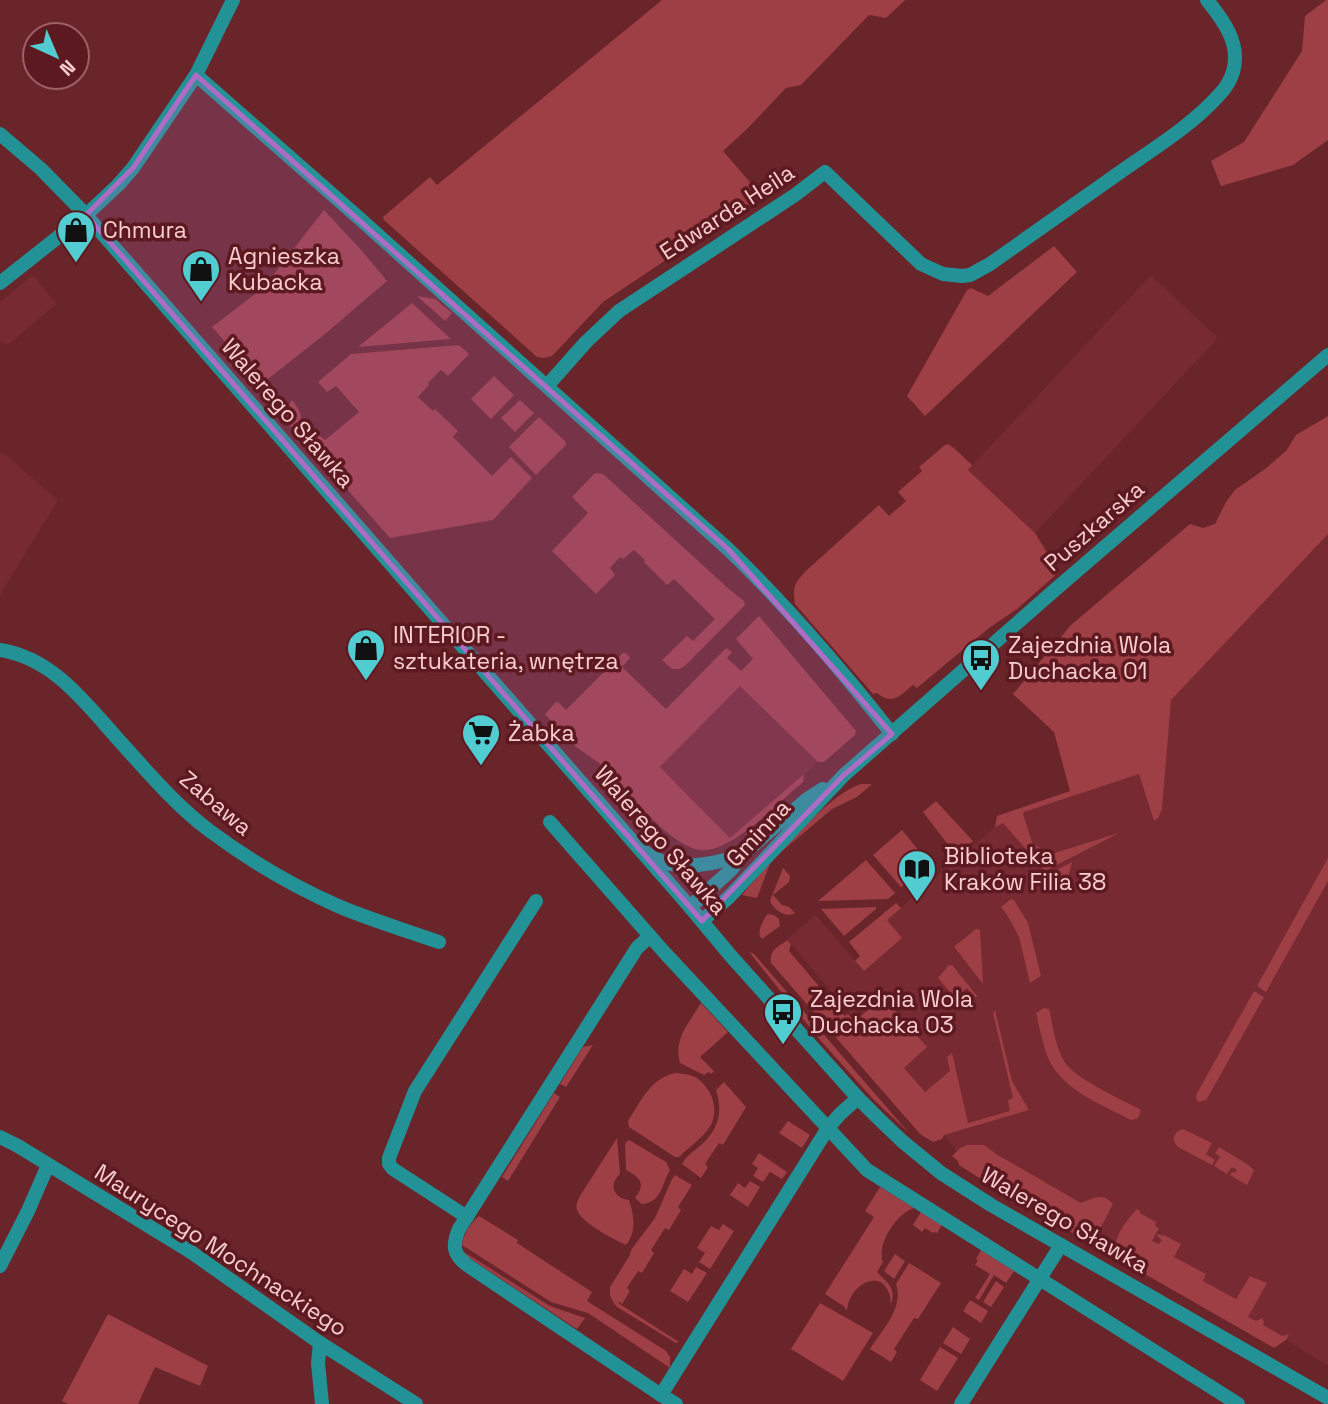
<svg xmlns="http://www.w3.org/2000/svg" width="1328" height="1404" viewBox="0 0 1328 1404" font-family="'Space Grotesk',sans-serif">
<rect width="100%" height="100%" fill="#69252a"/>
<g fill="#772a31">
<path d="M33,275L56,304L8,345L0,341V302Z"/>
<path d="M1151,275L1218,338L1035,533L968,470Z"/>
<path d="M0,453L7,456L58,500L0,595Z"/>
<path d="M1328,524V1366L1286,1340L1279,1338L1150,1265L960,1155L893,1072L904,1060L860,1010L852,1016L787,939L816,915L864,971L887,919L995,827L997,816L1158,762L1163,703Z"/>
<path d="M740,685L818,762L730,838L660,767Z"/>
</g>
<g fill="#9e3e45">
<path d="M662,0H905L886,18L869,15L801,85L786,88L747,129L723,151L762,196L603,302L552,356L544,358L537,357L384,220L383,217L430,177L437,185Z"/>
<path d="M1326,0H1328V140L1293,165L1221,186L1211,161L1244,142L1302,51L1305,16Z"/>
<path d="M324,210L363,252L387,281L325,334L268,379L256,377L212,327L264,287Z"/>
<path d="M1054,246L1077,272L925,416L907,396L967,290L971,288L988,296Z"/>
<path d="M417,296L435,299L452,313L445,321Z"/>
<path d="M412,303L451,339L358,347Z"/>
<path d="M459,345L469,354L448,376L441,370L428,383L429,385L418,397L433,411L435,409L458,431L453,437L492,476L511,457L532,478L493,520L390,538L302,438L304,422L325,440L359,412L336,386L327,392L318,382L351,354Z"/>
<path d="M494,376L514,395L491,419L471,399Z"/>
<path d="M292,400C304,415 302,419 300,437C289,424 279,416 292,400Z"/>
<path d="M520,400L534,413L515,432L501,418Z"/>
<path d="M1328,416V534L1171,700L1162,809L1158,818L1154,821L1139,774L1024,812L1023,814L1032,842L1048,855L1119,833L1045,871L1003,823L995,827L997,816L1070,791L1054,732L1013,694L1071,625L1190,524L1203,528L1215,524L1226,502L1235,490L1265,469L1286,451L1296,435Z"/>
<path d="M539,417L565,441L566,445L536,475L509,447Z"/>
<path d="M948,444L955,449L972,465L968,470L1035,533L1059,572L1017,609L989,628L917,688L913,685C901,695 892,706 877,693L873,694L795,604C792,586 795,582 808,569L879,505L889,516L906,501L898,492L922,471L919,467L945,445Z"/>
<path d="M595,473L603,474L729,589L744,601L745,605L685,666L679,669H672L662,660L687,636L693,641L715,619L674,579L667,585L644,562L645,560L634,550L623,559L620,557L610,568L615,575L596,594L552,551L588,513L572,497Z"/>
<path d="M759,616L856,731L855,735L824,762H818L740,686L660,767L730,838L804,774L803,782C779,802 738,846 707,850C675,854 630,793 608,771C597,760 582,752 570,742C560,734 553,723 545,714L556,702L559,703L566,710L623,653H626L630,658L622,667L666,709L726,648L732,652L727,658L741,671L753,659L736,639Z"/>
<path d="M861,784H872L857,797L832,809L774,858C795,836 833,793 861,784Z"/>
<path d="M936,801L973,841L958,855H956L923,812Z"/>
<path d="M902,830L929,863L901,887L873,855Z"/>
<path d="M1328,858V881L1266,992L1257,986Z"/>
<path d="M866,860L895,893L888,899L818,901Z"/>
<path d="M771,861L757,898L742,895Z"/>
<path d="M1072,862L1068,877C1056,883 1046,886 1033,882Z"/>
<path d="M783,868L790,876L789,882L773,895L782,905L789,907L795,913C786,919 773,909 770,901Z"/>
<path d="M1011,899L1014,900L1028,923L1041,976L1030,983L1019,937L1009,918L1001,907Z"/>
<path d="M896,903L901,908L887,920L902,938L864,971L855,961L860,956L849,942Z"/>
<path d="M876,907V909L844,936L821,909Z"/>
<path d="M768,914L774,915L779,919L780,926L762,939C756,933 762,923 766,916Z"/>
<path d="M976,929L980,930L983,984L955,948V946Z"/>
<path d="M787,940L791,944L789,951L818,985V988L822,989L839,1009V1014H843L845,1016L848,1014L855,1021L883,997L927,1047L904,1068L925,1092L950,1071L947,1057L952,1053L968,1123L1010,1111L1008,1100L1013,1098L993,1013L995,1010L1012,1081L1029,1110L944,1135L942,1139L933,1142L920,1134L771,963C769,949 779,947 787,940Z"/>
<path d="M749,952L754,954L909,1133L873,1099L821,1041Z"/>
<path d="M949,965H952L977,996L976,998L967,988L955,998L938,978Z"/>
<path d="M1254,991L1264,997L1208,1097L1206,1100L1198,1102L1196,1098V1095Z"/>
<path d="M701,1003L728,1032L700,1057L714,1071L711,1074L709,1072L704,1075L680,1063C673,1039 689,1023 701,1003Z"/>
<path d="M1044,1008L1049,1009C1053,1025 1055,1046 1064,1061C1075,1079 1121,1099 1141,1110L1138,1118L1131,1120C1103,1105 1066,1092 1050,1062C1043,1047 1040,1029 1036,1013Z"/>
<path d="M593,1045L566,1087L560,1084L583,1047Z"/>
<path d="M676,1073C684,1074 692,1074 698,1079C712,1089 719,1109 711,1125C704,1137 689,1147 679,1157H675L629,1127L628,1121C641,1101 651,1077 676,1073Z"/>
<path d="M724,1082L746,1107L723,1145L719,1143L705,1164L708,1167L701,1178L682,1164C686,1156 694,1151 701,1145C719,1129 723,1112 716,1090Z"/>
<path d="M554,1093L560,1097L508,1181L502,1177Z"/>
<path d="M788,1121L810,1135L802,1148L779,1133Z"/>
<path d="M1183,1129L1212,1143L1206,1154L1215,1160L1212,1165L1178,1147C1171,1140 1173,1132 1183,1129Z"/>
<path d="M617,1138L620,1174C608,1185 614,1198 629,1200C634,1215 637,1232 626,1245C615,1240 584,1224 578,1212C575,1206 577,1202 580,1196Z"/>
<path d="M629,1140L666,1162L670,1170C662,1184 661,1203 642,1204L635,1198C647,1183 639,1177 626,1170L625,1145L626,1142Z"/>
<path d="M967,1145H984L996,1154L1081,1203C1094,1198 1102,1192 1113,1204C1108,1213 1100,1235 1088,1237C1085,1238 1079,1236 1076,1235L998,1190L959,1165L958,1161L952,1156L960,1148Z"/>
<path d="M1219,1147L1247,1164L1254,1170L1247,1185L1230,1175L1232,1172L1235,1173L1237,1170L1232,1167L1227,1174L1214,1166L1220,1157L1215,1153Z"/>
<path d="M759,1153L787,1172L782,1179L770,1172L763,1182L753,1176L758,1168L752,1164Z"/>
<path d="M675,1175L692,1185L678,1207L681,1210L669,1230L665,1228L651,1250L654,1253L642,1273L638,1271L627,1288L630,1291L622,1304L619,1302L618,1303L679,1342L676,1343L617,1307L613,1302L610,1295V1287L630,1255L631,1250L655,1218L672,1179Z"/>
<path d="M750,1181L760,1187L748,1207L730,1195L738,1183L745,1188Z"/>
<path d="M880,1187L914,1208C897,1213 876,1244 883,1262L877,1272C887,1282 897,1289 891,1304C889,1266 851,1279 847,1310L845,1309V1307L825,1294L874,1217L865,1211Z"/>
<path d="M1137,1209L1140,1211V1213L1156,1222L1155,1226L1159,1228L1152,1241L1159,1244L1162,1240L1157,1236L1158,1234L1163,1236L1164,1235L1181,1244L1174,1257L1206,1274L1203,1281L1236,1299L1250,1276L1267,1283L1248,1317L1256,1321L1262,1318L1264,1322L1263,1325L1282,1336L1289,1334L1286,1340L1274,1348L1117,1258C1110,1241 1125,1222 1137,1209Z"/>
<path d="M921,1212L942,1225L937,1233L934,1232L933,1233L925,1228L922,1232L913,1225Z"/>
<path d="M479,1216L518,1240L517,1243L592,1292L587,1301L666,1351L670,1357V1368L588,1313L551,1302L462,1245C463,1235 471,1222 479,1216Z"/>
<path d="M723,1224L734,1231L710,1269L699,1262L705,1253L697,1248L711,1226L719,1230Z"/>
<path d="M981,1250L1014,1271L1006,1283L994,1275L979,1300L975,1298L990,1274L975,1265L978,1260L976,1259Z"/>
<path d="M464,1252L550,1306L585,1318L577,1329L468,1257Z"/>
<path d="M895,1254L905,1261L894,1279L884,1271Z"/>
<path d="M909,1263L941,1283L918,1319L914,1318L894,1349L897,1352L891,1362L870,1349C882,1330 904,1308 896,1284Z"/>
<path d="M696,1267L707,1273L688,1302L670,1291L684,1269L692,1274Z"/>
<path d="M996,1281L1004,1287L991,1307L983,1302Z"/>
<path d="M970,1300L988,1311L981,1323L963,1311Z"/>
<path d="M820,1303L873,1333L843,1381L791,1349Z"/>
<path d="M108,1314L208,1366L200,1386L155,1367L138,1404H68L62,1401Z"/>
<path d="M953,1327L970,1339L961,1354L943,1343Z"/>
<path d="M940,1347L958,1358L937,1391L920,1380Z"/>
</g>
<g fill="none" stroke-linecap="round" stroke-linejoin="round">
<g stroke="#229296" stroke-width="14">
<path d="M196,75L359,218L728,549C787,606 841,669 892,734"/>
<path d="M547,386L586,342L619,311L795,195L825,172L921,264L943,274L962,276L970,275L990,264C1036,232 1081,200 1126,168C1158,146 1193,124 1219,95C1225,89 1230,81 1233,72C1241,44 1224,21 1207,0"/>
<path d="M0,650C52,658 84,701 116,737C146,770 175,805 210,831C250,861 293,886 338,906C371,920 405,930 439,942"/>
<path d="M550,822L664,952L867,1170L1238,1404"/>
<path d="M643,851C649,855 656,859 663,862C688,870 718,863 742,855"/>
<path d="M690,907L731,870L742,855L806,800L823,789"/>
<path d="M702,921L729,897L844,775L1057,588L1328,355"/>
<path d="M650,936L637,948L459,1229C452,1246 453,1254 467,1265L661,1395L828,1128L840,1114L858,1098"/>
<path d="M0,1137L18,1146L191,1252L320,1343L416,1404"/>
<path d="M467,1217L393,1169L389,1164V1158L415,1091L536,901"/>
<path d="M0,1266L28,1211L48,1165"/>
<path d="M320,1343L318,1363L322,1404"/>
<path d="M661,1395L676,1404"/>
<path d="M961,1404L1061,1245"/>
</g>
<g stroke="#229296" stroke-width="14">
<path d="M0,134L41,169L86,215L690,907L730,955L858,1098L880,1120L902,1141L941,1173L991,1205L1328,1398"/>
<path d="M0,283L86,215L118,185L133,168L196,75L233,0"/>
</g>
</g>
<path fill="#ae6dc5" fill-opacity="0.2" stroke="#ae6dc5" stroke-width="5" stroke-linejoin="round" d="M196,75L728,549L892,734L844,775L702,921L86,215L133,168Z"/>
<defs>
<symbol id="shop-pin" viewBox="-11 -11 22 30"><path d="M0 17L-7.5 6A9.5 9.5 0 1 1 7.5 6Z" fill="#51ccd1" stroke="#5d1920"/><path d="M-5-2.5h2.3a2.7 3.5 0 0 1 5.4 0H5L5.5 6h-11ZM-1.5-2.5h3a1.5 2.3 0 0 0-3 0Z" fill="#111"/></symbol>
<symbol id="bus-pin" viewBox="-11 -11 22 30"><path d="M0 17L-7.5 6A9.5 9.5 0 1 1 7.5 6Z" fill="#51ccd1" stroke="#5d1920"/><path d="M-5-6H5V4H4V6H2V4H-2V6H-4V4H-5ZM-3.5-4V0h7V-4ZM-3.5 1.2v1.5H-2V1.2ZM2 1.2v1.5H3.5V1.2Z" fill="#111"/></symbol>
<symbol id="supermarket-pin" viewBox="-11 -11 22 30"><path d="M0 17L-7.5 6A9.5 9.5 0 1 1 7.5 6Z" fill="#51ccd1" stroke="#5d1920"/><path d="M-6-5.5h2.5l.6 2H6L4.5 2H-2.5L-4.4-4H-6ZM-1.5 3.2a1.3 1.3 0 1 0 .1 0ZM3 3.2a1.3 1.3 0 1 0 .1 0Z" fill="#111"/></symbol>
<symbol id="library-pin" viewBox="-11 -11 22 30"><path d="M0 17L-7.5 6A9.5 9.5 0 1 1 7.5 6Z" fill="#51ccd1" stroke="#5d1920"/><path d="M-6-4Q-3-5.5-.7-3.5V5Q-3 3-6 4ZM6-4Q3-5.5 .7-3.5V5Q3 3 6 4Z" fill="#111"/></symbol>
</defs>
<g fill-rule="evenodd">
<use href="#shop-pin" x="54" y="208" width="44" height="60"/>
<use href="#shop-pin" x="179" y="247" width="44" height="60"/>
<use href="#shop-pin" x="344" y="626" width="44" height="60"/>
<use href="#bus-pin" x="959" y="636" width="44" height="60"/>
<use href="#supermarket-pin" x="459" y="711" width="44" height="60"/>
<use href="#library-pin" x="895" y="847" width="44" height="60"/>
<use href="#bus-pin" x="761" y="990" width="44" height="60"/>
</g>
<g text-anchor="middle" stroke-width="7" stroke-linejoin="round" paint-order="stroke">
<g font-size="23" fill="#facece" stroke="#5d1920">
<text transform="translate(727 212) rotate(-33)" y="8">Edwarda Heila</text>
<text transform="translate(288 413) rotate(49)" y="8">Walerego Sławka</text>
<text transform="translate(1094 526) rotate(-41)" y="8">Puszkarska</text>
<text transform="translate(216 803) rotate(40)" y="8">Zabawa</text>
<text transform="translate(758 833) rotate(-47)" y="8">Gminna</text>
<text transform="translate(661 840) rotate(49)" y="8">Walerego Sławka</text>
<text transform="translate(1065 1220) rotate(30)" y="8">Walerego Sławka</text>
<text transform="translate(221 1250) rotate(33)" y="8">Maurycego Mochnackiego</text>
</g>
<g font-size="23" fill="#facece" stroke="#5d1920" text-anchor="start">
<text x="103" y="238">Chmura</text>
<text x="228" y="264">Agnieszka<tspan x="228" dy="26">Kubacka</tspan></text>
<text x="393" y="643">INTERIOR -<tspan x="393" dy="26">sztukateria, wnętrza</tspan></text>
<text x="1008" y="653">Zajezdnia Wola<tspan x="1008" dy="26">Duchacka 01</tspan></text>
<text x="508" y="741">Żabka</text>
<text x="944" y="864">Biblioteka<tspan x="944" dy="26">Kraków Filia 38</tspan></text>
<text x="810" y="1007">Zajezdnia Wola<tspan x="810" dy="26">Duchacka 03</tspan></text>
</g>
</g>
<g transform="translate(56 56) rotate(136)"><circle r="33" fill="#5d1920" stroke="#9c6166" stroke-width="2"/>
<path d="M0-5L12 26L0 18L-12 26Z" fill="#51ccd1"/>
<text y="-10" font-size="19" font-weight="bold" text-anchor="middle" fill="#facece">N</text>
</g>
</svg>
